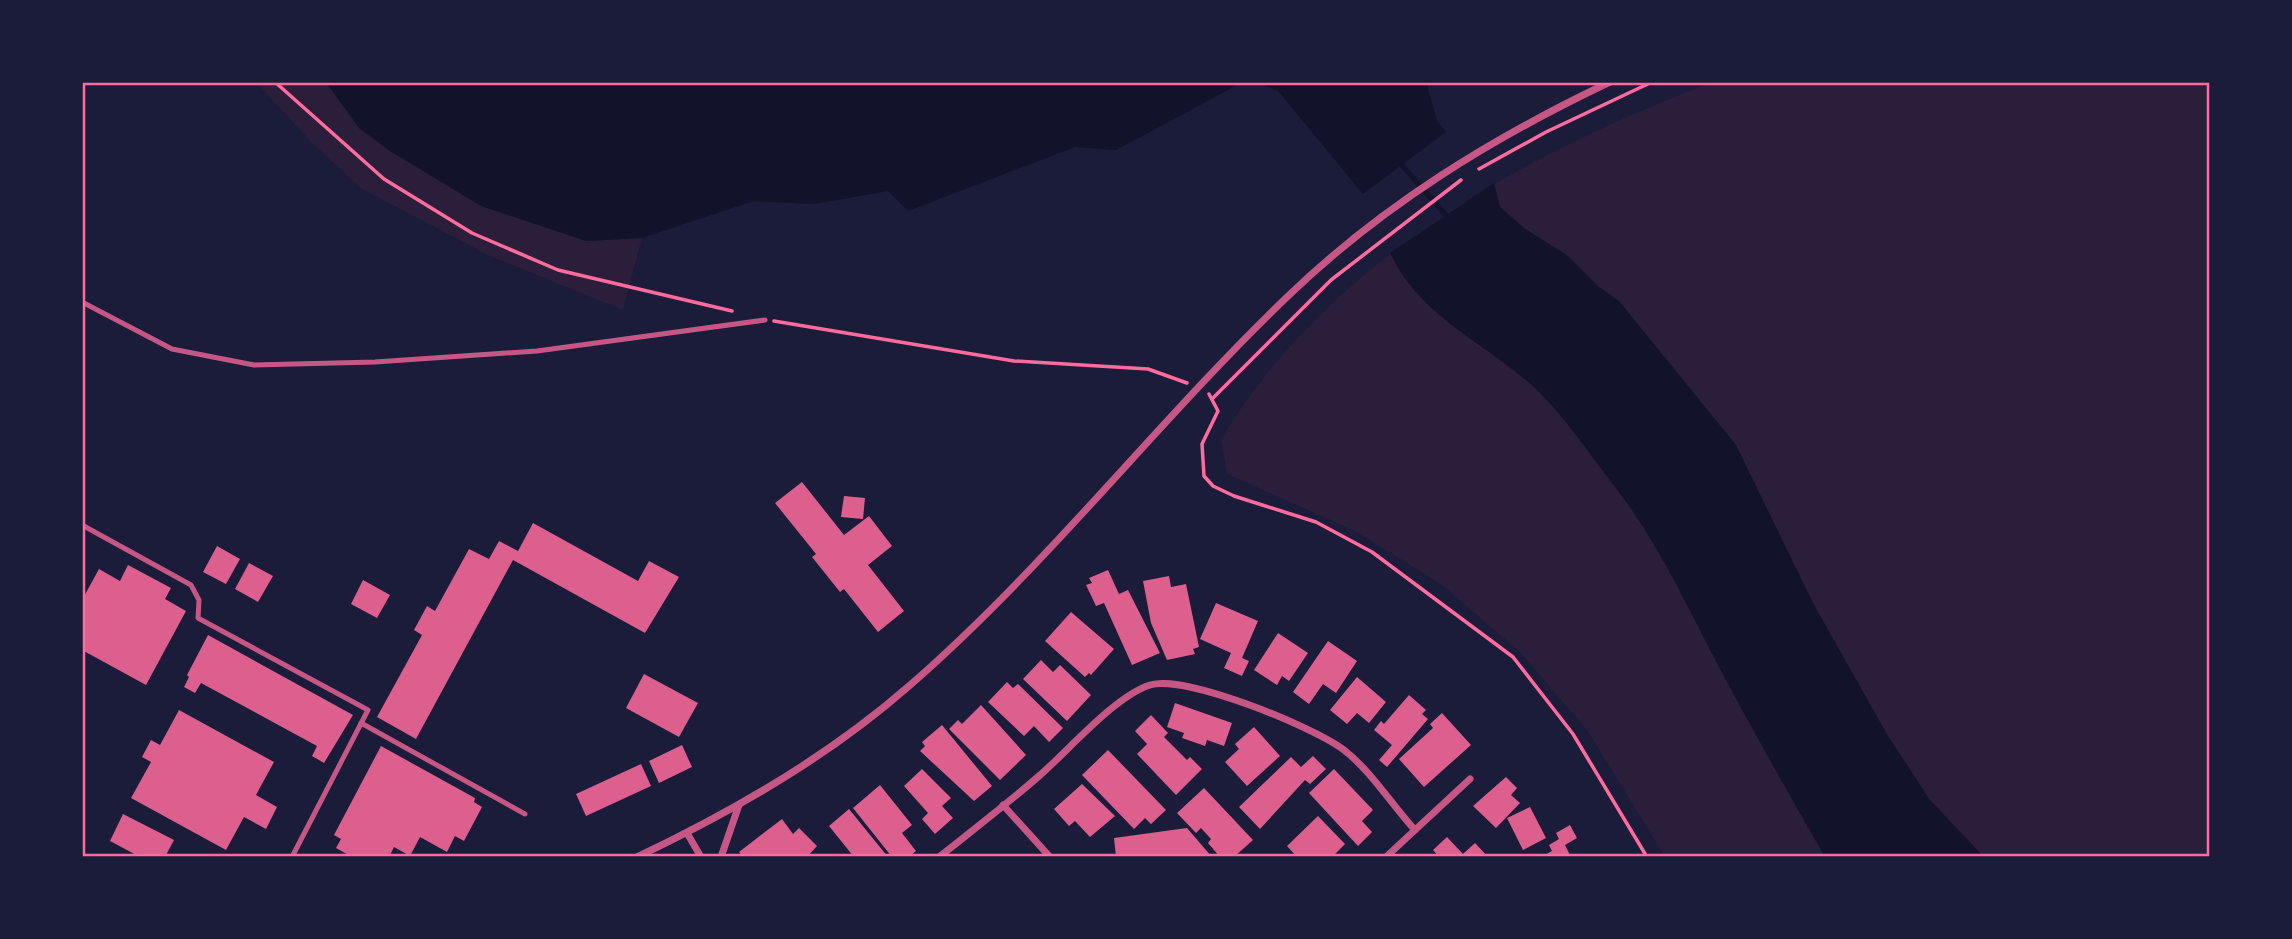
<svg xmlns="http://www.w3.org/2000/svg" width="2292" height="939" viewBox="0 0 2292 939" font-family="'Roboto Condensed',sans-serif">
<rect width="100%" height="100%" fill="#1b1b3a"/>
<g fill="#2a1e3b">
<path d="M256,82H326L359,128L390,151L586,241L642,238L623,310L490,256L362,189L313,144Z"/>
<path d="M1713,82H2210V857H1665L1587,730L1520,652L1442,585L1355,531L1227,474L1221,439C1329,261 1523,154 1713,82Z"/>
</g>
<g fill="#12122b">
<path d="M326,82H1243L1116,150L1075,147L908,211L888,191L814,204L754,201L642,238L586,241L481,206L390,151L359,128Z"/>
<path d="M1257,82H1426L1437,121L1446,132L1363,194L1278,91Z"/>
<path d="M1494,183L1500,207L1524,228L1568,256L1599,287L1619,301L1736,445L1813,603L1888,736L1930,800L1984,857H1825C1789,794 1753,731 1719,667C1687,606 1658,542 1615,487C1591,456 1567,420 1539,392C1488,343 1422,320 1390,253Z"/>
</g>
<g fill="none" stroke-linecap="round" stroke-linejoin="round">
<path stroke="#12122b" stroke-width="5" d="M1402,165L1451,221"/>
</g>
<g fill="#dd5f8e">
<path d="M802,482L844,535L869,516L892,546L868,565L904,611L878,632L844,589L840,592L812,557L816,554L775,503Z"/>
<path d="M844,496L865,498L863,519L841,517Z"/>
<path d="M533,523L638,581L649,561L679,577L645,633L513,560L416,739L377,717L422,635L414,630L427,606L435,611L469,549L489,559L499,541L518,551Z"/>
<path d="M217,546L240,559L226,584L203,572Z"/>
<path d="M249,563L273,576L258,602L235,589Z"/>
<path d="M128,565L171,588L165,599L186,611L146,685L82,650V600L99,569L120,581Z"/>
<path d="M1108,570L1119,594L1128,590L1160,653L1132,665L1104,603L1096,606L1086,585L1092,583L1089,578Z"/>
<path d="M1169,576L1171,587L1186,584L1199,647L1193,649L1195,654L1167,660L1151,623L1143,581Z"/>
<path d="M363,580L390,595L377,618L351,604Z"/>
<path d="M1216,603L1258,621L1242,658L1249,661L1242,676L1224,668L1231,653L1200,639Z"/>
<path d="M1071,612L1114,649L1091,675L1089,673L1085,677L1045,641Z"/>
<path d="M1278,633L1308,653L1289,681L1282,676L1277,685L1254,670Z"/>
<path d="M208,635L353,715L324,763L312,756L317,746L201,683L195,693L184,687L189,677L187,675Z"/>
<path d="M1328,641L1357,661L1336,693L1323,684L1309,704L1293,692Z"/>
<path d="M1041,660L1053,672L1060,665L1091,695L1067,721L1023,679Z"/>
<path d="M644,674L698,703L679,737L626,708Z"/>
<path d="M1357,677L1386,702L1369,723L1357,713L1347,724L1330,710Z"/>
<path d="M1007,682L1013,688L1018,684L1063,728L1049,742L1034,726L1024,736L988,702Z"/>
<path d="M1409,695L1426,710L1422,714L1428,719L1387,767L1379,760L1392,745L1374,730L1381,721L1384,724Z"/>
<path d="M1175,703L1232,723L1224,746L1207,740L1205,746L1182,738L1184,733L1167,727Z"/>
<path d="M981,705L1026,755L1000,780L949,729L958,720L962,724Z"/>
<path d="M179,710L274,762L256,795L277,807L266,829L244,817L226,850L131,798L151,762L142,757L151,740L160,745Z"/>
<path d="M1442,713L1471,745L1424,787L1399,759L1433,728L1430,724Z"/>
<path d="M1151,715L1168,733L1164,737L1187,760L1190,757L1202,769L1176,795L1137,754L1147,744L1135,731Z"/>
<path d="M942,725L992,786L974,801L920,751L925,746L922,742Z"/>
<path d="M1254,727L1280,756L1247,786L1225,762L1239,749L1235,744Z"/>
<path d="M682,745L692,767L659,783L649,761Z"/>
<path d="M381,746L475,798L474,802L482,807L464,841L455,836L447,852L420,837L410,856L394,847L389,857H352L336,848L341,839L334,835Z"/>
<path d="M1108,750L1166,810L1151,824L1145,818L1134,829L1082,775Z"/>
<path d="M1313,756L1326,769L1310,784L1305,780L1260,829L1239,807L1291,757L1301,767Z"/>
<path d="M641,764L651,786L586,816L576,794Z"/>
<path d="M922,769L951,798L942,806L953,818L935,834L922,819L928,813L904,786Z"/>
<path d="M1334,769L1373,810L1362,821L1372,832L1358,846L1309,793Z"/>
<path d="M1506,777L1517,788L1511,795L1520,803L1496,828L1473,806Z"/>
<path d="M1082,784L1115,816L1090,837L1075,821L1069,826L1054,809Z"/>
<path d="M880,785L912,825L902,833L916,851L909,857H892L853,808Z"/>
<path d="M1204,788L1253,840L1234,857H1220L1208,843L1211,839L1201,828L1196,833L1177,813Z"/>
<path d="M1530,807L1546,838L1523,850L1507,818Z"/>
<path d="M849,809L888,857H854L829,826Z"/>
<path d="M123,814L174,840L165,857H140L110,841Z"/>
<path d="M1318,816L1345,844L1335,854L1338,857H1297L1287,846Z"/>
<path d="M782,819L793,834L799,828L817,846L807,857H743L739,852Z"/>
<path d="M1570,825L1577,838L1565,845L1571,857H1541L1552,851L1549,845L1559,839L1556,833Z"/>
<path d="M1187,828L1212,857H1116L1114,838Z"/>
<path d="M1447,837L1463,854L1475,843L1488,857H1439L1433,850Z"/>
</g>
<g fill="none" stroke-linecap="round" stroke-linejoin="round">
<g stroke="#ff6b9d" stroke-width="3.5">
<path d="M275,82L384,179L472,233L558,270L732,311"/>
<path d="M1479,169L1546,132L1652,82"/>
<path d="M774,321L1014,361L1148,369L1187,383"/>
<path d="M1209,394L1218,411L1202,444L1204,476L1213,486L1234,496L1316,522L1372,552L1513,657L1573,734L1647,857"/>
<path d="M1213,398L1331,280L1461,180"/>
</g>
<g stroke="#c65784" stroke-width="5">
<path d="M82,302L172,349L254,365L375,362L537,351L765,320"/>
<path d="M82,525L191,585L199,600L198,618L368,710L292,857"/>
<path d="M361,723L525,814"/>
</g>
<g stroke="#c65784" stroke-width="7">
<path d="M1003,805L1050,857"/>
<path d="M1415,830L1470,779"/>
<path d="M687,833L701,857"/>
<path d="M637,857C734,811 828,757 909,686C1045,568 1156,423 1286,298C1381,206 1492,138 1610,82"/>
<path d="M721,857L739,805"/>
<path d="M939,857C973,830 1007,804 1039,776C1068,751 1115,696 1150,685C1185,674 1314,727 1344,750C1371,771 1392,805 1415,830L1386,857"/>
</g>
</g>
<rect width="2292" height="939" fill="none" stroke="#1b1b3a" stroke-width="168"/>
<rect x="84" y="84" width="2124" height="771" fill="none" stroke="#ff6b9d" stroke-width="2.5"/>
</svg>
